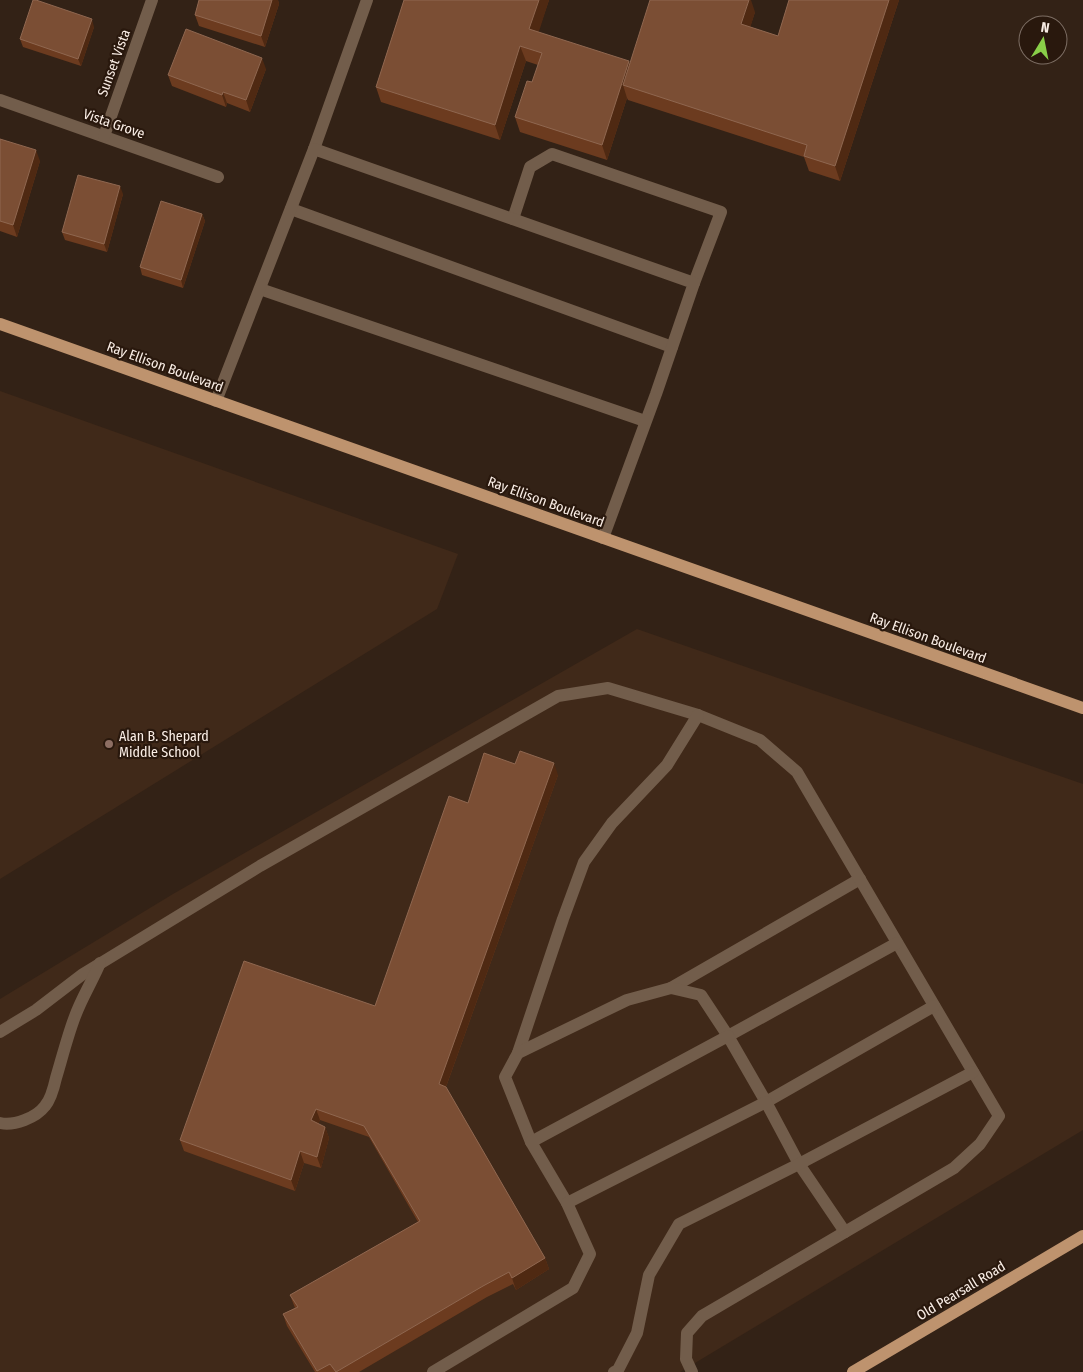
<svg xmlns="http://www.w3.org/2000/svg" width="1083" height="1372" viewBox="0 0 1083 1372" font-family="'Fira Sans Condensed',sans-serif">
<rect width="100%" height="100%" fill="#332216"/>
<!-- built -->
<g fill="#402919">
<polygon points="0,391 458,554 437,609 0,879"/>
<polygon points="637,629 1083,784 1083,1130 680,1372 0,1372 0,999 173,894"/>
</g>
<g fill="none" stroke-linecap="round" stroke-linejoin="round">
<!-- minor -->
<g stroke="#725d4b" stroke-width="12">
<polyline points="0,100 218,177"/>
<polyline points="104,136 152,0"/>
<polyline points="314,149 367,0"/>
<polyline points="291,209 672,347"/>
<polyline points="513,219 530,167 552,154 721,212 694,283"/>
<polyline points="260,289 645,421"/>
<polyline points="216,401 314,149 694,283 656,394 603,538"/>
<polyline points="671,988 860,879"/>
<polyline points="0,1032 36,1010 83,974 260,866 558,696 608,688 698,715 760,740 797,772 999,1116 980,1144 954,1168 702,1316 687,1333 686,1359 692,1372"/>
<polyline points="518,1053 563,919 584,862 612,823 667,765 698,715"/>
<path d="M0 1123C14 1126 36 1118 45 1106 51 1099 54 1087 56 1078 62 1058 67 1038 74 1019 81 999 92 982 100 963"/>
<polyline points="531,1142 505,1077 518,1053 627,1000 671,988 701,995 728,1036 897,943"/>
<polyline points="567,1203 531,1142 728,1036 766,1102 934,1006"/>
<polyline points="433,1372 573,1288 590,1254 567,1203 766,1102 799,1164 845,1232"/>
<polyline points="614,1372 618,1370 637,1333 649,1275 679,1224 799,1164 973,1072"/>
</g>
<!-- major -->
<g stroke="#be936e" stroke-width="12">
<polyline points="0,324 1083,708"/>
<polyline points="853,1372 1083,1236"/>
</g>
</g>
<!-- wall -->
<g fill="#6c3b1f">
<polygon points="199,0 278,0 279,4 265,47 199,26 195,15"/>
<polygon points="404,0 549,0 538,32 630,64 755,12 750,27 778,36 789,0 899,0 840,181 809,171 804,157 628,100 627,98 607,160 520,132 515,117 532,82 538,65 526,61 500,140 381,102 376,87"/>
<polygon points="94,27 81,66 23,47 20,39"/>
<polygon points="266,69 250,112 227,103 226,107 172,86 168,75"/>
<polygon points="0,139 40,161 17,237 0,231"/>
<polygon points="123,194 107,252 65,240 62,232"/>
<polygon points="202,214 205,221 183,288 142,275 140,267"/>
<polygon points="515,764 558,775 446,1087 545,1258 549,1269 516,1290 513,1284 487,1297 359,1372 315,1372 287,1326 283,1314 295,1308 290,1295 418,1222 369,1137 320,1120 318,1124 325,1127 329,1138 321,1168 304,1163 295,1191 184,1151 180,1140 375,1006 468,803"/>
</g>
<!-- shaded-wall -->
<g fill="#4f2912">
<polygon points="272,0 278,0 279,4 265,47 261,36"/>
<polygon points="539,0 549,0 535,44 529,29"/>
<polygon points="749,0 751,0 755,12 747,38 741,24"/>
<polygon points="889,0 899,0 840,181 835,166"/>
<polygon points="92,19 94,27 81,66 78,59"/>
<polygon points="520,46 526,61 500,140 495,125"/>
<polygon points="262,58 266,69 250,112 246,100"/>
<polygon points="629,61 634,76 623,85 627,98 607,160 602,145"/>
<polygon points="223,92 227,103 226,107 222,95"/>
<polygon points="36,150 40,161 17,237 13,225"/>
<polygon points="120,186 123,194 107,252 104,244"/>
<polygon points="202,214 205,221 183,288 181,280"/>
<polygon points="554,763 558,775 443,1095 439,1084"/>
<polygon points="316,1109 320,1120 315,1132 311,1120"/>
<polygon points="325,1127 329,1138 321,1168 317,1157"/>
<polygon points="300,1151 304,1163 295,1191 291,1180"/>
<polygon points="545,1258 549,1269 516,1290 512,1278"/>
</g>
<!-- building -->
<g fill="#7b4e34" stroke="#8f6750">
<polygon points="33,0 36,0 92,19 78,59 20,39"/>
<polygon points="199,0 272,0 261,36 195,15"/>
<polygon points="404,0 539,0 529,29 629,61 602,145 515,117 527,81 532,82 542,53 520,46 495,125 376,87"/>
<polygon points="650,0 749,0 741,24 778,36 789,0 889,0 835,166 804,156 807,145 623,85"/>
<polygon points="186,29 262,58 246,100 223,92 222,95 168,75"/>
<polygon points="0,139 36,150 13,225 0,221"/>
<polygon points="78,175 120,186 104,244 62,232"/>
<polygon points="161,201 202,214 181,280 140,267"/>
<polygon points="520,751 554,763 439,1084 446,1087 545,1258 512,1278 509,1272 483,1286 336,1372 330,1364 317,1371 283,1314 298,1307 290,1295 420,1221 364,1126 316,1109 311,1120 325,1127 317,1157 300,1151 291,1180 180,1140 244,961 375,1006 449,796 468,803 484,753 515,764"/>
</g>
<!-- markers -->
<circle fill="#8d6e63" stroke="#29180d" stroke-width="2" cx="109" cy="744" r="5"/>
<g text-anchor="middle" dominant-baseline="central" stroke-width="4.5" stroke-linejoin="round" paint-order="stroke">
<!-- street labels -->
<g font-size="14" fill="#faeee6" stroke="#29180d">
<text transform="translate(114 63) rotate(-70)">Sunset Vista</text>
<text transform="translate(114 124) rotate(19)">Vista Grove</text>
<text transform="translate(165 367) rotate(20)">Ray Ellison Boulevard</text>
<text transform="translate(546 502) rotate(20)">Ray Ellison Boulevard</text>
<text transform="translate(928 638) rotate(20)">Ray Ellison Boulevard</text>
<text transform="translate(961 1291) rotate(-31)">Old Pearsall Road</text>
</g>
<!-- poi labels -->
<g font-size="14" fill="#faeee6" stroke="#29180d" text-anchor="start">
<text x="119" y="736">Alan B. Shepard<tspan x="119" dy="16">Middle School</tspan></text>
</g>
</g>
<!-- north arrow -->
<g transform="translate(1043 40) rotate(10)"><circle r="24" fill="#29180d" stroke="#7d6e64"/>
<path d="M0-4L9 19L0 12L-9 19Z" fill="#89cf48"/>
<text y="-8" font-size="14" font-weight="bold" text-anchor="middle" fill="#faeee6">N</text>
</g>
</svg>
